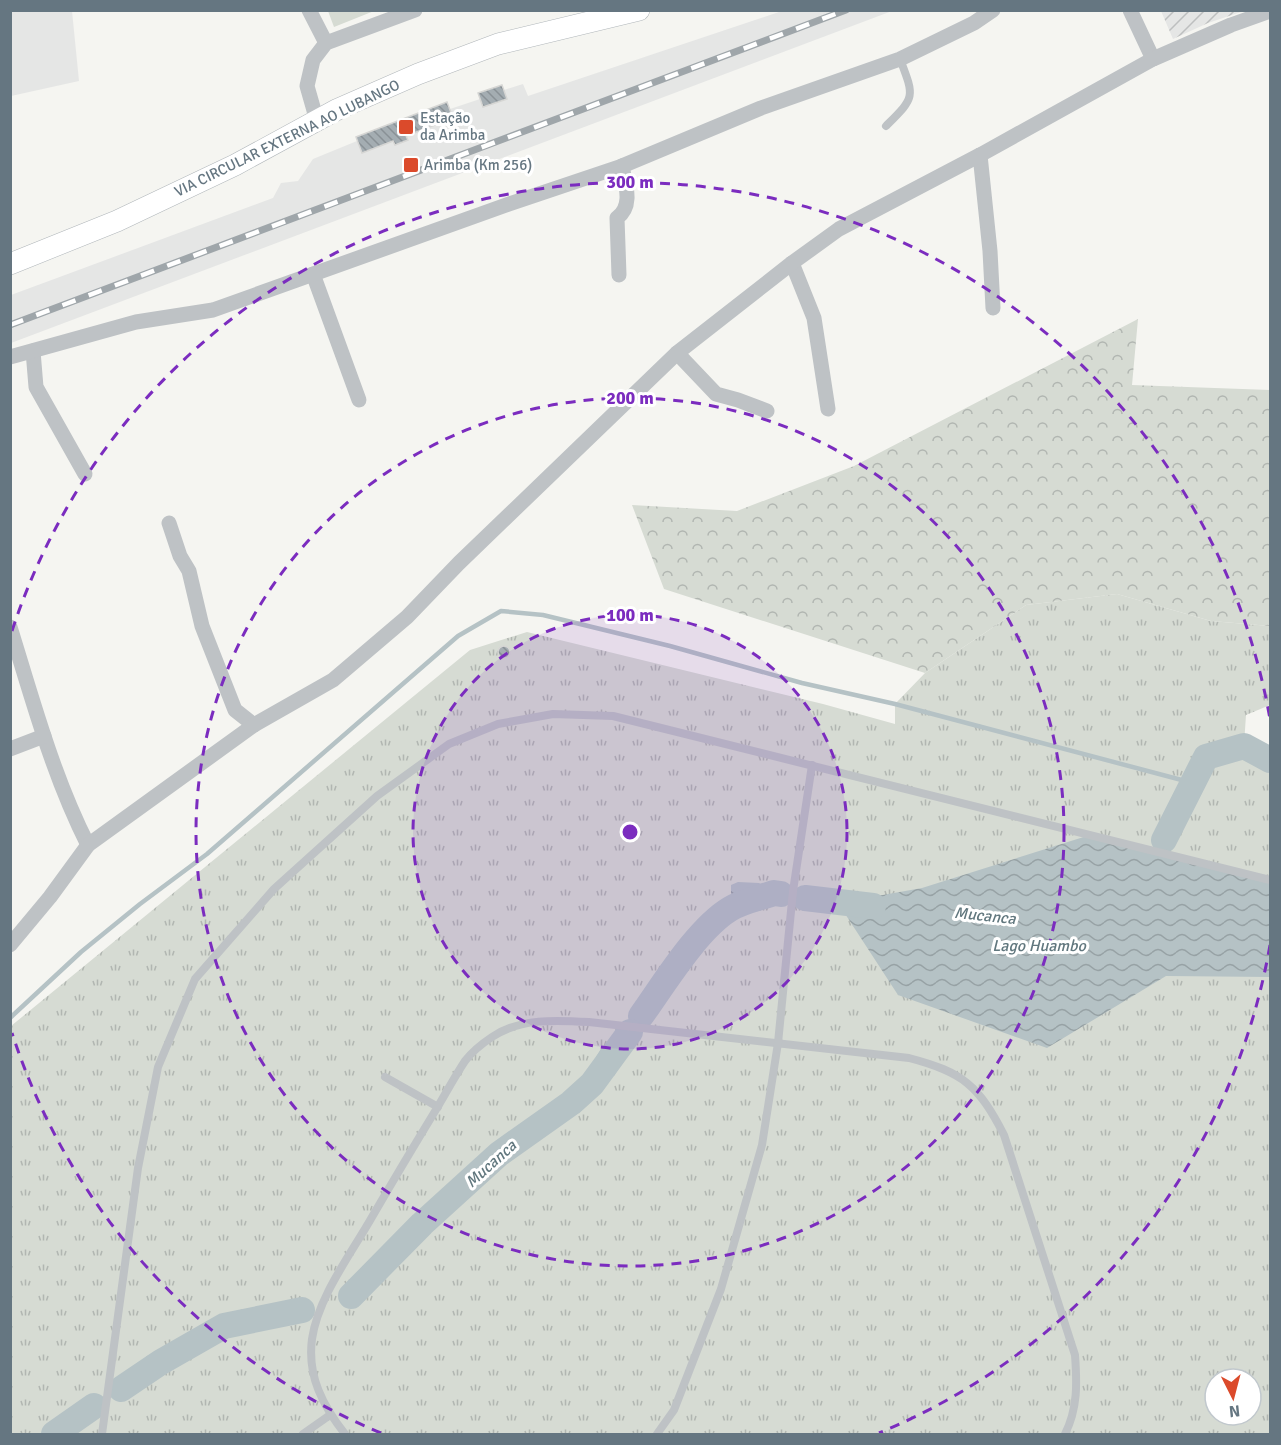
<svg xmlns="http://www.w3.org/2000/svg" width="1281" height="1445" viewBox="0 0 1281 1445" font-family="Signika,sans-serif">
<defs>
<pattern id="industrial-furrows" width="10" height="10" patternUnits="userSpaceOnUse" patternTransform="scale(1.5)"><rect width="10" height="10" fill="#e5e6e5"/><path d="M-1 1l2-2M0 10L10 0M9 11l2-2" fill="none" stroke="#bdbfbf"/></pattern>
<pattern id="grass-tufts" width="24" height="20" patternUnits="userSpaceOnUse" patternTransform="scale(1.5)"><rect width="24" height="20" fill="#d6dbd3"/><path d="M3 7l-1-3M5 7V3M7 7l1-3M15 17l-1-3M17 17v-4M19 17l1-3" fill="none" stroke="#b1b6b1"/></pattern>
<pattern id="forest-crowns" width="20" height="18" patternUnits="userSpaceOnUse" patternTransform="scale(1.5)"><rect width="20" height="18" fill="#d6dbd3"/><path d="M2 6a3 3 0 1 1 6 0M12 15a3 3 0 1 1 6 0" fill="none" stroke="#b1b6b1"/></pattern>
<pattern id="water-waves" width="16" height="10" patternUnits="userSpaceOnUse" patternTransform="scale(1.5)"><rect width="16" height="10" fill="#b5c2c5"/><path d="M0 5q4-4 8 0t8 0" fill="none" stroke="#97a2a5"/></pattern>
<pattern id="building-back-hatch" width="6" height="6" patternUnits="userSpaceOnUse" patternTransform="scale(1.5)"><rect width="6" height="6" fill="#a4adb2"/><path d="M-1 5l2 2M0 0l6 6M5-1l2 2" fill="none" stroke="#899196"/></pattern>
</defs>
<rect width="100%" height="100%" fill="#f5f5f1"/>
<!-- built -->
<g fill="#e5e6e5">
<polygon points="10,11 72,11 79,81 11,96"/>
<polygon points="782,11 892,11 11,343 11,295 273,198 281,183 298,181 313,159 357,141 356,137 447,102 450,109 480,99 483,107 506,99 504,90 523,84 528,96"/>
</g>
<!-- industrial -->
<polygon fill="url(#industrial-furrows)" points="1161,11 1244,11 1208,23 1173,39"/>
<!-- grass -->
<path fill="url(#grass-tufts)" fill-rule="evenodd" d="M1117 594 1211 621 1270 626V705L1246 715 1244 745 1270 766V1434H11V1026L470 650 527 632 823 704 895 724V704L925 673 1026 605ZM1215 1379H1251V1415H1215Z"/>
<!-- forest -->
<polygon fill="url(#forest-crowns)" points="1138,319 1132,385 1270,390 1270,626 1211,621 1117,594 1026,605 925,673 664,589 632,505 737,511 854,466"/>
<!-- park -->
<polygon fill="#d6dbd3" points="328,11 374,11 334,27"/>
<!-- water -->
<g fill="url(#water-waves)">
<polygon points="1090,835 1270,880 1270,977 1166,976 1047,1048 898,995 838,903 922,888"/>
<polygon points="738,882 759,883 774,893 773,901 755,909 731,908 731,885"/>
<path d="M622 1040C625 1052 621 1066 614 1076L605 1078 597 1086 592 1084 596 1070V1057L602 1047 613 1041Z"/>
</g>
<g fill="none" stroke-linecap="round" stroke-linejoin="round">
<!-- stream -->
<polyline stroke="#b5c2c5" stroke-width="4.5" points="10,1018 81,952 140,904 207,854 458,636 501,611 543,615 670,646 802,683 895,704 1193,783"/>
<!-- river -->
<g stroke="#b5c2c5" stroke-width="26">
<polyline points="1164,840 1206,757 1244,746 1270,760"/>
<polyline points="805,898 873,906"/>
<path d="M641 1016C664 984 697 929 730 909 743 901 760 898 774 893L781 894"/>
<polyline points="351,1296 422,1224 499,1154 571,1103 592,1084 630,1032"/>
<polyline points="121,1389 161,1362 224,1326 302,1310"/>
<polyline points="54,1434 94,1406"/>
</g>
</g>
<!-- building -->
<g fill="url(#building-back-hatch)" stroke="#d6d6d4" stroke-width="1.5">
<polygon points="502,85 507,99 483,107 478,93"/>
<polygon points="447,102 453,118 406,136 408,140 395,145 393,141 362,153 356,137"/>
<circle cx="504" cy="652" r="6"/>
</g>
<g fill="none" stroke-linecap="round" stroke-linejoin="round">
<defs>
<polyline id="secondary" points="10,264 117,221 235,165 338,109 418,74 498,44 639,10"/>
</defs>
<!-- secondary casing -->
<use href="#secondary" stroke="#b0b6ba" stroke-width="22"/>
<!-- service -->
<g stroke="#bec2c5" stroke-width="8">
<path d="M886 126C915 97 915 98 900 59"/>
<polyline points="385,1077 438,1107"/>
<polyline points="102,1434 138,1168 158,1067 195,979 274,889 377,796 449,744 498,724 553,714 613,716 1270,880"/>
<polyline points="303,1434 330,1415"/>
<path d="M345 1434C323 1406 307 1376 312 1339 318 1297 351 1254 372 1217 393 1181 415 1144 437 1108 446 1093 455 1076 465 1061 471 1053 483 1043 492 1037 520 1018 556 1020 589 1022L909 1058C963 1072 979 1086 1004 1135L1075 1355C1077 1383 1078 1408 1065 1434"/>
<polyline points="657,1434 674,1410 721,1289 762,1145 778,1043 793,891 812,765"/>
</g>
<!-- minor -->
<g stroke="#bec2c5" stroke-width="15">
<polyline points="309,10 326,43"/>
<polyline points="1130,10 1153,59"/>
<polyline points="317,121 307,86 313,60 326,43 415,10"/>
<polyline points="980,155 990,251 993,308"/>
<polyline points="792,263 814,318 828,409"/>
<polyline points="313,274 359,400"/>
<path d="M619 275 617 218C634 206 625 183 622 166"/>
<polyline points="33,351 36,387 85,474"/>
<polyline points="677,353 716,394 738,400 767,411"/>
<polyline points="10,357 136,322 213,310 509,204 622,166 761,108 900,59 974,23 993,10"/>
<polyline points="169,523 180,556 189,571 202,626 235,710 254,725"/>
<path d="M10 627C33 701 53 776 88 845"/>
<polyline points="10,749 44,736"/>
<polyline points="10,945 50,897 88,845 254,725 333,680 407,617 459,563 677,353 792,263 839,229 980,155 1153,59 1231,25 1270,11"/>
</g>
<!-- secondary -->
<use href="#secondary" stroke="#fff" stroke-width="21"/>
<defs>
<polyline id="rail" points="10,325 846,10"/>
</defs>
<!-- rail casing -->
<use href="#rail" stroke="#9fa6aa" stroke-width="7"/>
<!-- rail -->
<use href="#rail" stroke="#fff" stroke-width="4.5" stroke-dasharray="14" stroke-linecap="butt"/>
</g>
<!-- distance rings -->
<circle cx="630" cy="832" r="217" fill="#7b2cbf" fill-opacity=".12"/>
<g fill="none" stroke="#7b2cbf" stroke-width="3" stroke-dasharray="10 8">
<circle cx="630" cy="832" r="217"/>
<circle cx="630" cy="832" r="434"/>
<path d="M1270 945A650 650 0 0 1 879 1433M381 1433A650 650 0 0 1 12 1033M12 631A650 650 0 0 1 1270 719"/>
</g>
<!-- markers -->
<g fill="#db4a2b" stroke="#fff" stroke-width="2">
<rect x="398" y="119" width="16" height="16" rx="3"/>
<rect x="403" y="157" width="16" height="16" rx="3"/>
</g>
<g text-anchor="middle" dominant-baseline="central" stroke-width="6" stroke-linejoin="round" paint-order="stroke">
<!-- poi labels -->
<g font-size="15" fill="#657681" stroke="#fff" text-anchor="start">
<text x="420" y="118">Estação<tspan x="420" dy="17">da Arimba</tspan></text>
<text x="424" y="165">Arimba (Km 256)</text>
</g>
<!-- street labels -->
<g font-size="15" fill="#657681" stroke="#fff">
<text transform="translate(287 138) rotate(-26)">VIA CIRCULAR EXTERNA AO LUBANGO</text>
</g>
<!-- water labels -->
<g font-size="16" font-style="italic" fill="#61777e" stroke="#fff">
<text transform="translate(985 916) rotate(6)">Mucanca</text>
<text x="1039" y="946">Lago Huambo</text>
<text transform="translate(491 1164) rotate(-42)">Mucanca</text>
</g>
</g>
<circle cx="630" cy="832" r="9" fill="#7b2cbf" stroke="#fff" stroke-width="3"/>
<g font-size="18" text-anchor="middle" font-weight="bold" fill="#7b2cbf" stroke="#fff" stroke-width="6" stroke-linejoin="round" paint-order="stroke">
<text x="630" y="188">300 m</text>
<text x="630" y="404">200 m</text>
<text x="630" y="621">100 m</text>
</g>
<!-- border -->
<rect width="1281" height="1445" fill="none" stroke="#657681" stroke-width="24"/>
<!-- north arrow -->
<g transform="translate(1233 1397) rotate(174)"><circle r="28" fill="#ffffff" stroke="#c1c8cd" stroke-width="1.5"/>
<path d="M0-4.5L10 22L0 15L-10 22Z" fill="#db4a2b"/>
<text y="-9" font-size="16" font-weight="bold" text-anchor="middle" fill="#657681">N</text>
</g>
</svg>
